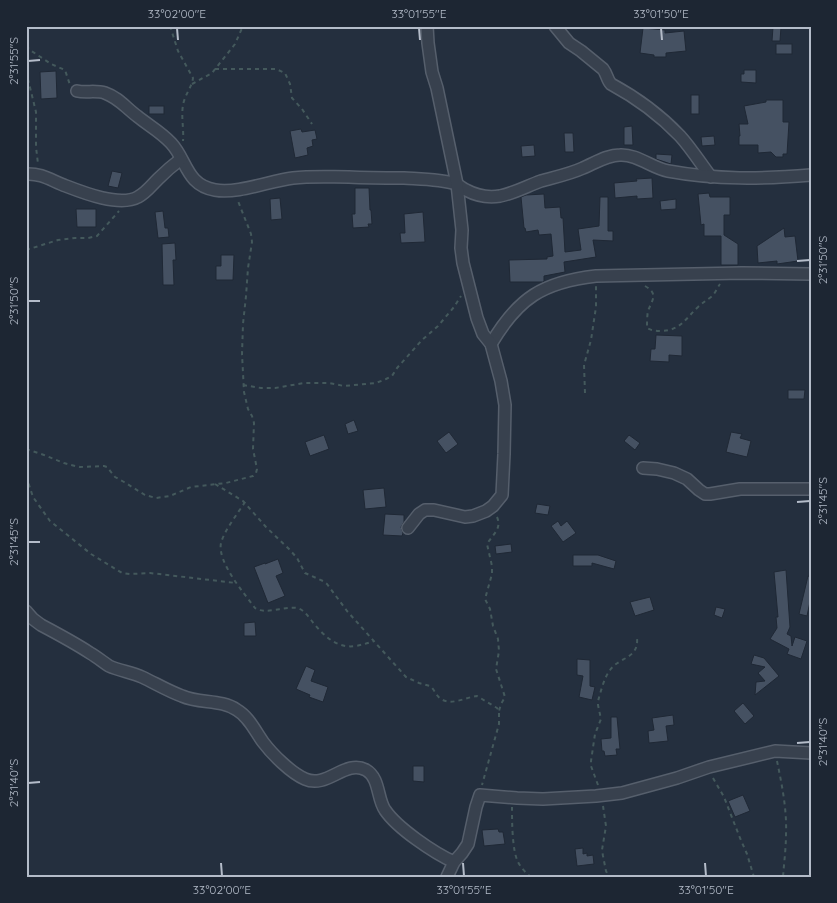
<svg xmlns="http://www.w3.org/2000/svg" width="837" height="903" viewBox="0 0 837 903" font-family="Quicksand,sans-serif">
<rect width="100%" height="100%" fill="#242f3e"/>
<!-- building -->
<g fill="#455162" stroke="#1f2835">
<polygon points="773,27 781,27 780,41 772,41"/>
<polygon points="643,28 665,30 665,33 684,31 686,51 666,53 666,57 654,57 654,55 640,53"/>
<rect x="776" y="44" width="16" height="10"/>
<polygon points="744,70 756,70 756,83 741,82 741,74 744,74"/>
<polygon points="56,71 57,98 41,99 40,72"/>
<rect x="691" y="95" width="8" height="19"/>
<polygon points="766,100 783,100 783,122 789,122 787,154 783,154 783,157 776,157 771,152 758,153 758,145 739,145 739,136 740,136 739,124 748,124 744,106 766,102"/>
<rect x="149" y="106" width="15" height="8"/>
<polygon points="632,126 633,145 624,145 624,127"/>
<polygon points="301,129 302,132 315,130 317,139 312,140 313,146 307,148 308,155 295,158 290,131"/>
<polygon points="564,133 573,133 574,152 565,152"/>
<polygon points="714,136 715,145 702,146 701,137"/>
<polygon points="534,145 535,156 522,157 521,146"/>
<polygon points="656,154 672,155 671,164 656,159"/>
<polygon points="112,171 122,173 118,188 108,186"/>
<polygon points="652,178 653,198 637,199 637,196 615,198 614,183 637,181 636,179"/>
<polygon points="355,188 369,188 370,210 371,210 372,224 368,224 369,227 353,228 352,214 355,214"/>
<polygon points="709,193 710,197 730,197 730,215 724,215 724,235 738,244 738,265 721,265 721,236 704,236 704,224 701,225 698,194"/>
<polygon points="544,194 545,208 560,207 561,218 563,218 565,252 581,250 578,229 599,226 600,197 608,197 608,231 613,231 613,241 593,240 596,257 564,262 565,272 544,276 544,281 543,282 510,282 509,260 547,259 547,257 553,256 551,234 539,235 538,230 526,232 525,228 524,228 521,197 526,195"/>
<polygon points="280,198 282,219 271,220 270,199"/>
<polygon points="676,199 676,209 661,210 660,201"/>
<polygon points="76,209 96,209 96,227 77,227"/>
<polygon points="163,211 165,228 168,228 169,237 158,238 155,212"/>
<polygon points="423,212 425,242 401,243 400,233 405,233 404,214"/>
<polygon points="784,228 785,237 795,236 798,261 777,264 777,261 758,263 757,246"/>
<polygon points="175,243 176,260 173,260 174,285 163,285 162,244"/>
<polygon points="221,255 234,255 233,280 216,280 216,266 221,266"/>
<polygon points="656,335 682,336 682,356 669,355 669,362 650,361 651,349 655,349"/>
<polygon points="788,390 805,390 804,399 788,399"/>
<polygon points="354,420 358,431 348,434 345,424"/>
<polygon points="449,432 458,444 446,453 437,441"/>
<polygon points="731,432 742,434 740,438 751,441 747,457 726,452"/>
<polygon points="324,435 329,449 310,456 305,442"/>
<polygon points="629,435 640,443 635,450 624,441"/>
<polygon points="384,488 386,507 365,509 363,490"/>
<polygon points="537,504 550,506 548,515 535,513"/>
<polygon points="385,514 404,515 404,522 401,527 403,533 402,536 383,535"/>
<polygon points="558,521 561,526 567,521 576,533 563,542 551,526"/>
<polygon points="511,544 512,552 496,554 495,546"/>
<polygon points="573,555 598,555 616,561 614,569 592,563 592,566 573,566"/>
<polygon points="278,559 283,573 276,576 285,596 268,603 254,567 265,563 265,564"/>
<polygon points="786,570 790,627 787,634 791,636 792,646 795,637 807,641 801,659 787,654 789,649 770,639 777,628 776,617 778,617 774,572"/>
<polygon points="808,576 811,577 811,597 807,616 799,614"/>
<polygon points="650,597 654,610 635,616 630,602"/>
<polygon points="716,607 725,609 722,618 714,615"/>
<polygon points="255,622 256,636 244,636 244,623"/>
<polygon points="754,655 764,658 779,676 755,695 756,682 765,681 758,673 765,667 751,664"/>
<polygon points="577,659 590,660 590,686 595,687 592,700 579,697 583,676 577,675"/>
<polygon points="306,666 315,670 311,681 328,687 323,702 309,697 310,695 296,689"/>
<polygon points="743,703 754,716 745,724 734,711"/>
<polygon points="673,715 674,725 666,726 668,741 649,743 648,731 654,730 652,718"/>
<polygon points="611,717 617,717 620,749 616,749 617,755 605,756 604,751 602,751 601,739 611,738"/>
<polygon points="413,766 424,766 424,782 413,781"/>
<polygon points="743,795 750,811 735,817 728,801"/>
<polygon points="498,829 499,832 503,832 505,844 484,846 482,830"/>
<polygon points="583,848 583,854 587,853 587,856 593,855 594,864 577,866 575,849"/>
</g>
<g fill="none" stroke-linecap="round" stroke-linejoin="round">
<defs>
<g id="minor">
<path d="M555 26 569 43 581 51 603 69C607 74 607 80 611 84 637 98 660 115 680 136 691 148 701 164 711 177"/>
<path d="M77 91C86 93 96 90 105 93 119 98 125 107 137 116 148 125 161 132 171 143 187 160 186 185 215 190 238 194 269 181 293 178 311 176 330 177 349 177 367 178 386 178 404 178 420 179 441 179 456 184 459 185 462 188 466 190 477 196 487 198 500 196 515 193 527 186 541 181 555 177 570 174 583 168 595 163 607 155 620 155 637 154 652 168 668 171 717 180 762 179 811 175"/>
<path d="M26 174C42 173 52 181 66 186 84 193 120 207 138 197 146 193 151 186 158 179 165 172 173 165 181 159"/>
<path d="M491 344C518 298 543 282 596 276L742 273 811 274"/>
<polyline points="643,468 657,469 674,473 687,479 699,490 705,494 710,494 740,489 811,489"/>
<polyline points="408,528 419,514 425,510 434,510 465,517 473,516 486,511 493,506 502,495 504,454 505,405 501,381 491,344 483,334 477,318 463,263 461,248 462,230 457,184 437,88 432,72 428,43 427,26"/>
<path d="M26 611 33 619 41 625C58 634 75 643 90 653 97 657 103 662 109 666 120 671 131 672 142 677 155 683 168 691 182 696 200 704 221 699 237 710 249 717 255 731 263 742 272 754 291 773 305 779 327 789 345 759 366 770 380 778 377 799 385 810 397 828 434 853 454 862"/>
<polyline points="447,877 454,862 462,853 468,844 476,807 480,795 517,798 543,799 596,796 622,793 677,778 709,767 775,751 811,753"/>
</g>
</defs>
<!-- minor casing -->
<use href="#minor" stroke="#565f6c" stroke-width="14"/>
<!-- path -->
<g stroke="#44595c" stroke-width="2" stroke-dasharray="4 4" stroke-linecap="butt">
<path d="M170 26 178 51 193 78C192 87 185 94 183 105 181 117 184 129 183 141"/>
<polyline points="26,46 30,50 51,64 65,70 70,85"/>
<polyline points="215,69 276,69 285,73 290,84 292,98 302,109 312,124"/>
<polyline points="26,71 36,112 36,147 38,164"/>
<polyline points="192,84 212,73 235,44 243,26"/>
<polyline points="26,250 58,240 75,238 88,238 97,236 119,211"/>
<path d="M645 286C659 294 652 300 648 311 647 316 647 323 647 328 652 331 657 331 662 331 681 330 686 318 698 307 702 303 706 301 711 297 715 294 717 288 720 284"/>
<polyline points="243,385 261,388 275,388 304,383 329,383 344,386 376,383 386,379 392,376 397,368 422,340 438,326 454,307 461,296"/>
<polyline points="585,393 584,365 591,340 596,307 596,286"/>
<polyline points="26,449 44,455 64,463 71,465 80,467 104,466 107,467 115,477 124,482 145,495 156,498 170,496 191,487 226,483 253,476 256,473 257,469 253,449 254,423 252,416 248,409 244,392 242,354 243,324 246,296 248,268 252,242 251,234 238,201"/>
<polyline points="26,476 33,497 50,521 91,554 122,573 130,574 150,573 236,583"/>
<path d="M215 484 243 501 266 527 289 549 297 558 305 573 323 581 327 584 347 611 406 677 419 683 430 686C435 690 436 696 441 699 452 706 466 697 477 696L497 708 499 711V724L482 785"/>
<path d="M245 502C238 513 224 531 221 543 217 562 244 593 255 608 265 615 284 606 297 608 304 610 307 615 311 620 322 634 336 649 355 646 362 645 368 643 374 641"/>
<path d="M497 517C502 529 493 534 487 544L492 566V574L485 599 490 609 493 626 498 639 499 651 496 669 505 697 501 704 499 711"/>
<path d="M777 761C782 785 787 810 786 834 786 848 784 863 783 877"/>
<polyline points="713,778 724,797 740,838 747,854 754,877"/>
<path d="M598 785 591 766V761L595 734 601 719 598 705V701C601 691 604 678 610 670 619 657 639 659 637 638"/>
<polyline points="603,806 606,826 602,850 603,856 606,871 609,877"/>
<path d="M512 807C512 821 512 850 518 862 521 868 526 873 531 877"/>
</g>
<!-- minor -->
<use href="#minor" stroke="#38414e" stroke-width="11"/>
</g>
<!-- ticks -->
<path fill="none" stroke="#b4bcc9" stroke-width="2" d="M177 28 178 40M419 28 420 40M661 28 662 40M28 61 40 60M797 261 810 260M28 301H40M797 502 810 501M28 542H40M797 743 810 742M28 783 40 782M221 863 222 876M463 863 464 876M705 863 706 876"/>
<!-- border -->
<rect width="837" height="903" fill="none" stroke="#1d2633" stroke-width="55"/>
<rect x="28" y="28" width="782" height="848" fill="none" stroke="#b4bcc9" stroke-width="2"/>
<g font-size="12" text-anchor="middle" fill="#b4bcc9">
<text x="177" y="18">33°02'00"E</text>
<text x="419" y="18">33°01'55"E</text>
<text x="661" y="18">33°01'50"E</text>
<text transform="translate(14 61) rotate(-90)" y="4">2°31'55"S</text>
<text transform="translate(823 260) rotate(-90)" y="4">2°31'50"S</text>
<text transform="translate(14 301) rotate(-90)" y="4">2°31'50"S</text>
<text transform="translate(823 501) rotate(-90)" y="4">2°31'45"S</text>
<text transform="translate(14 542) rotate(-90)" y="4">2°31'45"S</text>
<text transform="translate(823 742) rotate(-90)" y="4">2°31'40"S</text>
<text transform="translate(14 783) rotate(-90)" y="4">2°31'40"S</text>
<text x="222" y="894">33°02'00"E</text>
<text x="464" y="894">33°01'55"E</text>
<text x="706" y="894">33°01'50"E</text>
</g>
</svg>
